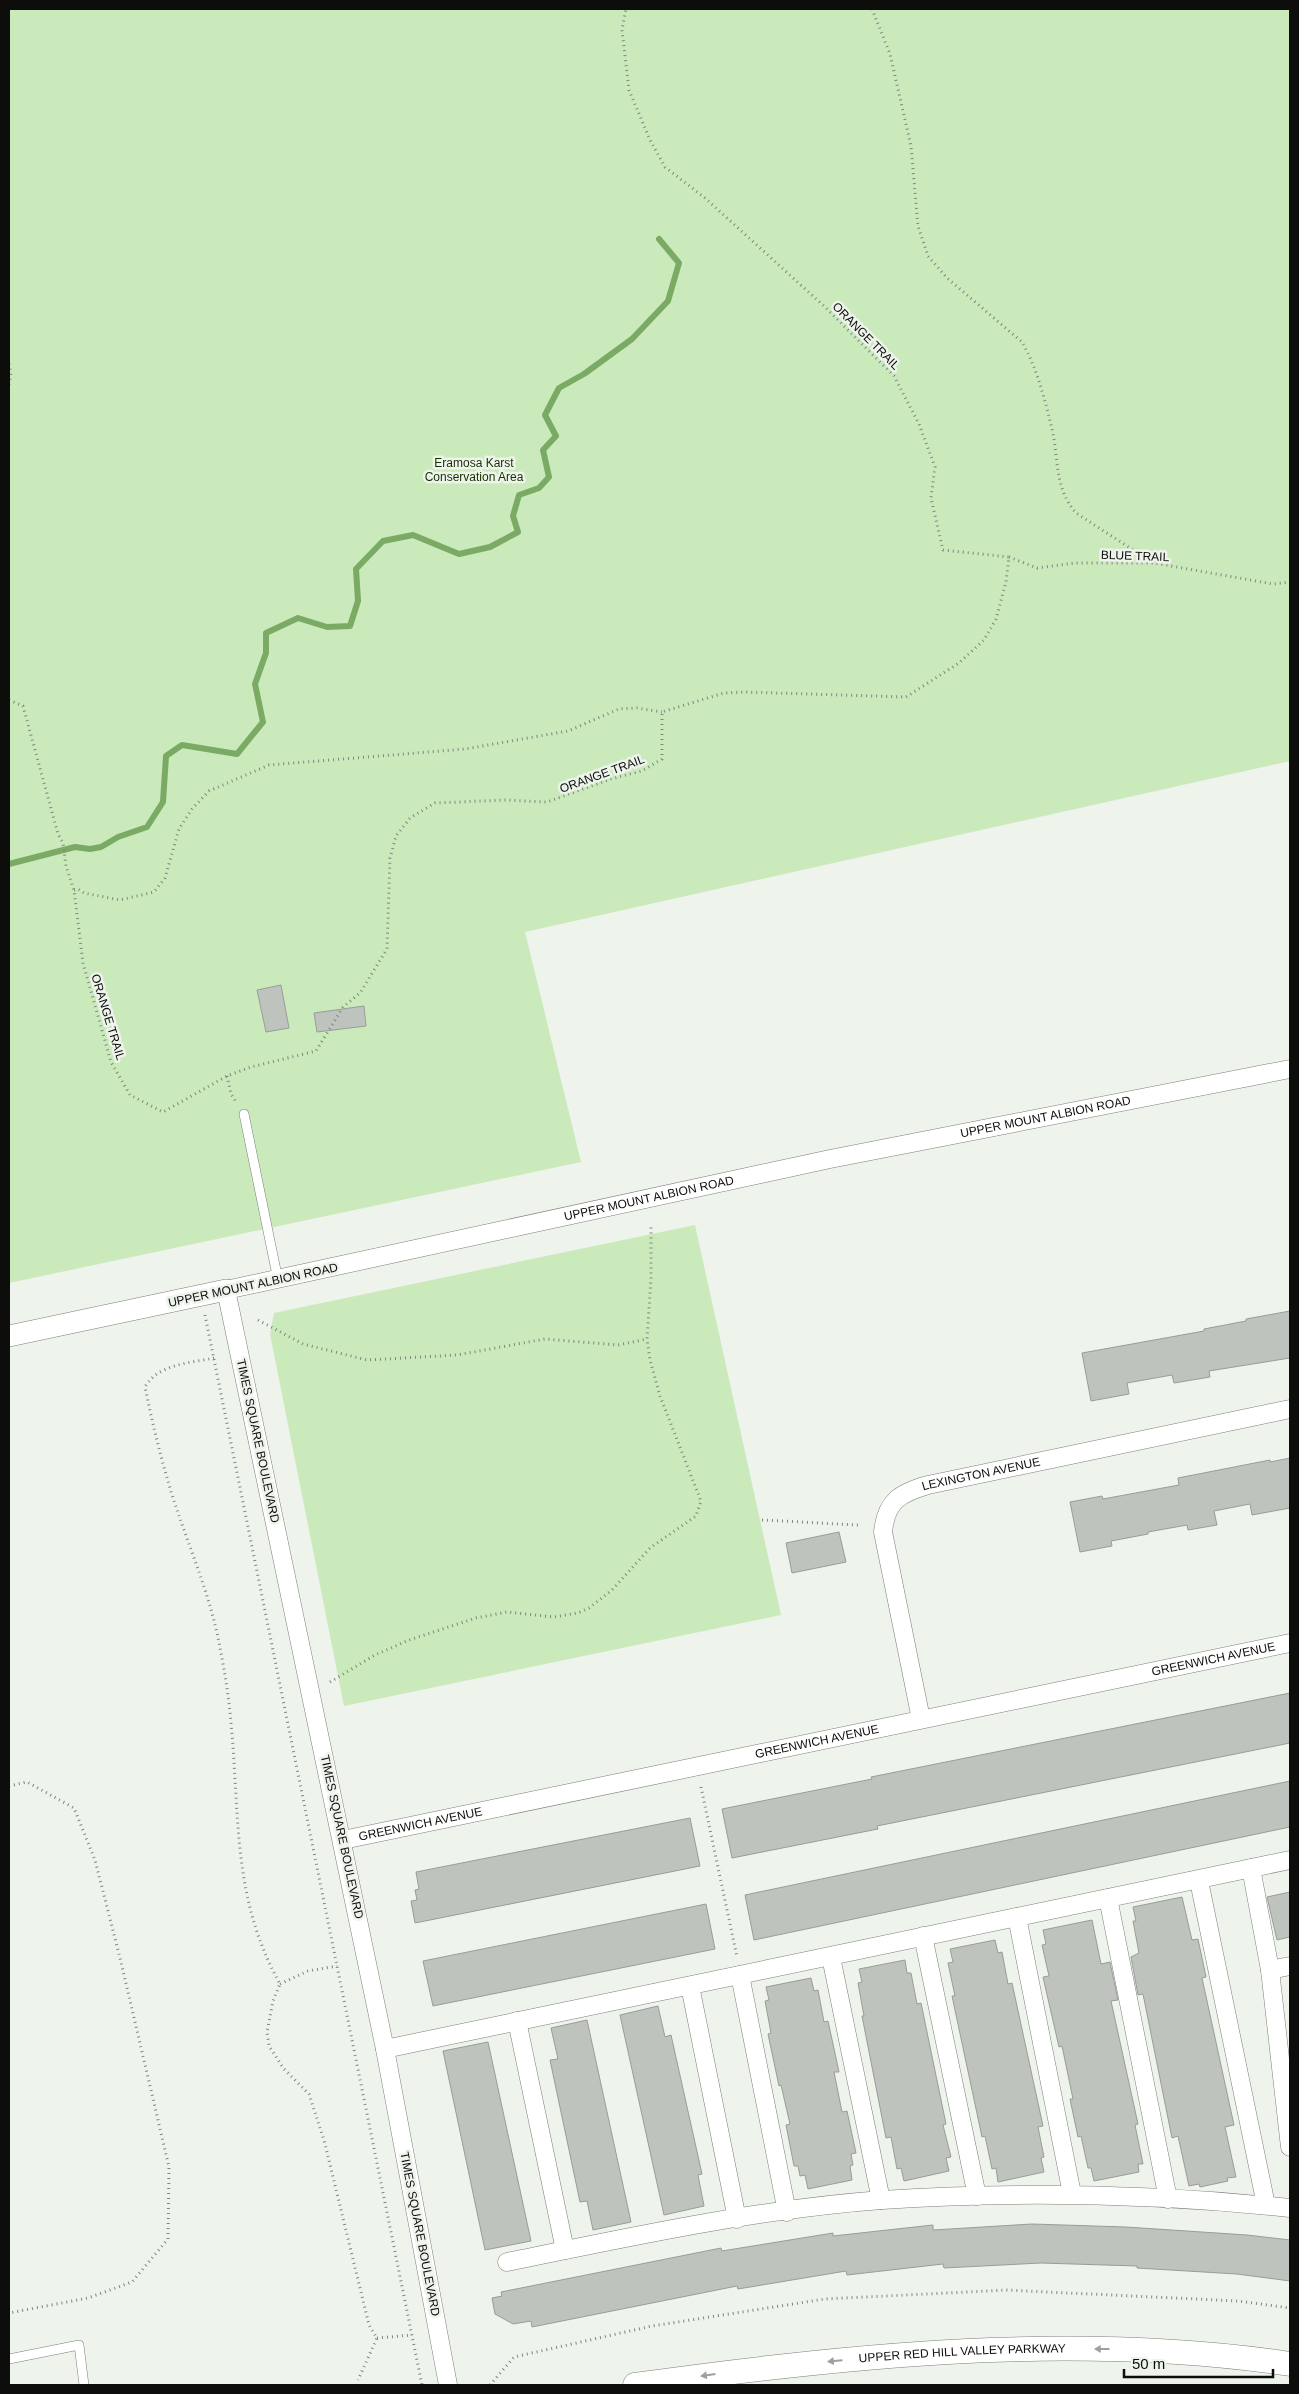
<svg xmlns="http://www.w3.org/2000/svg" width="1299" height="2394" viewBox="0 0 1299 2394" font-family="Helvetica,sans-serif">
<rect width="100%" height="100%" fill="#eef3ec"/>
<!-- green -->
<g fill="#caeabc">
<polygon points="9,9 1290,9 1290,761 525,932 581,1162 9,1283"/>
<polygon points="695,1225 781,1615 344,1706 270,1334 274,1313"/>
</g>
<g fill="none" stroke-linecap="round" stroke-linejoin="round">
<!-- stream -->
<polyline stroke="#7baa65" stroke-width="6" points="9,864 75,847 90,849 101,847 118,837 147,827 163,802 166,756 182,745 237,754 263,722 255,684 266,653 266,633 298,618 327,627 350,626 358,601 356,569 383,541 413,535 459,554 490,547 518,532 513,516 519,495 539,488 549,477 543,450 556,436 545,415 559,388 584,374 632,339 668,301 679,263 659,239"/>
</g>
<!-- building -->
<g fill="#bfc3bd" stroke="#999d97">
<polygon points="281,985 289,1028 266,1032 257,990"/>
<polygon points="364,1006 366,1026 317,1032 314,1013"/>
<polygon points="1290,1311 1290,1358 1209,1371 1210,1377 1174,1383 1172,1375 1127,1383 1129,1394 1091,1401 1082,1353 1204,1331 1204,1329 1246,1321 1246,1319"/>
<polygon points="1290,1458 1290,1508 1252,1515 1250,1504 1214,1511 1217,1525 1188,1530 1187,1525 1148,1532 1148,1534 1111,1541 1112,1546 1080,1552 1070,1502 1102,1496 1103,1499 1179,1485 1178,1478 1270,1460 1270,1462"/>
<polygon points="839,1532 846,1562 792,1573 786,1543"/>
<polygon points="1290,1693 1290,1743 877,1826 878,1829 732,1858 722,1809 872,1779 871,1777"/>
<polygon points="1290,1781 1290,1827 754,1940 745,1895"/>
<polygon points="690,1818 700,1866 415,1923 411,1901 417,1900 415,1890 419,1889 416,1872"/>
<polygon points="1290,1892 1290,1937 1277,1940 1267,1897"/>
<polygon points="1182,1897 1192,1940 1198,1939 1206,1977 1202,1978 1234,2125 1225,2127 1236,2177 1227,2178 1228,2181 1200,2187 1199,2184 1189,2186 1178,2136 1172,2138 1143,1994 1138,1995 1131,1957 1139,1953 1133,1921 1136,1921 1133,1907"/>
<polygon points="706,1904 715,1949 433,2006 423,1961"/>
<polygon points="1092,1920 1101,1964 1110,1962 1118,2000 1111,2001 1138,2124 1135,2125 1143,2164 1138,2164 1139,2172 1094,2181 1091,2168 1088,2168 1081,2136 1078,2137 1070,2099 1073,2099 1062,2046 1059,2047 1043,1977 1049,1976 1042,1945 1046,1944 1043,1930"/>
<polygon points="995,1940 998,1953 1002,1952 1008,1984 1012,1983 1043,2126 1038,2127 1044,2157 1041,2158 1044,2172 998,2182 996,2168 992,2169 985,2136 982,2137 952,1996 955,1996 948,1963 953,1962 950,1949"/>
<polygon points="905,1960 907,1973 911,1973 917,2004 921,2003 946,2124 943,2125 951,2157 946,2158 949,2171 904,2181 901,2168 897,2169 891,2137 886,2138 862,2016 864,2016 858,1983 862,1982 859,1969"/>
<polygon points="811,1978 814,1991 818,1990 824,2022 828,2021 839,2072 834,2072 842,2112 847,2111 856,2153 851,2154 853,2165 850,2166 852,2180 808,2189 805,2175 800,2176 798,2166 794,2166 786,2125 790,2124 781,2085 779,2086 768,2034 771,2033 765,2001 769,2000 766,1987"/>
<polygon points="658,2006 665,2037 671,2035 702,2174 698,2175 704,2206 664,2215 620,2015"/>
<polygon points="587,2020 631,2222 593,2230 587,2201 580,2202 550,2060 558,2059 551,2028"/>
<polygon points="488,2042 531,2241 485,2250 443,2051"/>
<polygon points="1032,2224 1126,2227 1247,2235 1290,2240 1290,2281 1237,2274 1137,2268 1137,2266 1041,2263 944,2268 943,2264 847,2275 846,2271 738,2289 737,2286 532,2327 531,2321 513,2324 495,2314 492,2298 502,2296 501,2292 721,2248 722,2251 833,2233 833,2236 933,2225 933,2230"/>
</g>
<g fill="none" stroke-linecap="round" stroke-linejoin="round">
<defs>
<g id="service">
<polyline points="244,1114 278,1280"/>
<polyline points="9,2359 79,2345 84,2385"/>
</g>
<g id="minor">
<path id="s1" d="M921 1719 883 1532C886 1501 900 1493 928 1485L1290 1409"/>
<path id="s2" d="M343 1840 1290 1643"/>
<polyline points="1251,1868 1270,1970"/>
<polyline points="1199,1881 1266,2205"/>
<polyline points="1108,1898 1168,2199"/>
<polyline points="1017,1917 1072,2194"/>
<polyline points="923,1936 977,2196"/>
<polyline points="831,1957 881,2200"/>
<polyline points="1290,1966 1270,1970 1290,2147"/>
<polyline points="740,1975 787,2212"/>
<polyline points="690,1986 737,2219"/>
<polyline points="517,2021 565,2250"/>
<polyline points="385,2049 1290,1860"/>
<path d="M507 2262C629 2237 758 2209 882 2200 1018 2191 1155 2194 1290 2208"/>
<path id="s3" d="M448 2385 385 2049 226 1290 830 1159 1290 1069"/>
</g>
<polyline id="tertiary" points="9,1336 226,1290"/>
<g id="secondary">
<path id="s4" d="M635 2385C850 2355 1074 2332 1290 2364"/>
</g>
</defs>
<!-- service casing -->
<use href="#service" stroke="#7b7f79" stroke-width="10"/>
<!-- minor casing -->
<use href="#minor" stroke="#7b7f79" stroke-width="19"/>
<!-- tertiary casing -->
<use href="#tertiary" stroke="#7b7f79" stroke-width="22"/>
<!-- secondary casing -->
<use href="#secondary" stroke="#7b7f79" stroke-width="25"/>
<!-- path -->
<g stroke="#828580" stroke-width="3" stroke-dasharray="1 4" stroke-linecap="butt">
<path d="M872 9 890 54 911 146 918 226 928 256 947 278 1022 342C1037 368 1045 400 1052 429 1059 459 1054 488 1076 513L1153 563"/>
<polyline points="9,364 11,373 9,385"/>
<polyline points="1009,557 1037,568 1075,563 1154,563 1273,584 1290,582"/>
<polyline points="9,700 23,706 58,834 63,843 66,866 74,890 83,963 111,1062 130,1095 163,1112 227,1076 251,1067 316,1051 343,1007 360,993 387,949 390,858 396,836 410,818 435,803 506,800 547,802 611,779 642,771 662,759 662,712 724,693 744,692 906,697 959,663 984,640 996,619 1006,582 1009,557 943,550 931,498 935,467 919,424 894,376 825,307 705,198 665,167 650,140 629,90 622,30 626,9"/>
<polyline points="74,890 78,889 84,893 120,900 154,892 165,878 179,829 192,809 209,791 269,765 465,749 568,731 619,709 637,708 662,712"/>
<polyline points="227,1076 231,1094 237,1103"/>
<polyline points="205,1315 422,2385"/>
<polyline points="258,1320 303,1344 367,1360 457,1355 545,1339 618,1345 647,1339"/>
<path d="M214 1358C190 1363 158 1364 145 1387 153 1426 162 1463 174 1501 190 1550 211 1597 220 1648 225 1673 229 1698 231 1723 240 1817 232 1898 280 1984L273 2001 267 2032 269 2046 284 2069 309 2094 324 2140 369 2325 377 2338 358 2380"/>
<polyline points="762,1520 858,1525"/>
<polyline points="330,1682 375,1655 409,1640 476,1618 507,1612 554,1617 578,1613 589,1608 612,1590 650,1548 696,1516 701,1501 660,1396 650,1360 647,1339 651,1279 651,1226"/>
<polyline points="9,1786 27,1782 74,1808 95,1860 120,1958 169,2167 168,2239 132,2282 88,2298 9,2313"/>
<polyline points="701,1787 737,1957"/>
<polyline points="280,1984 308,1971 337,1966"/>
<polyline points="377,2338 412,2335"/>
<polyline points="490,2385 514,2357 652,2326 825,2299 1005,2290 1238,2301 1290,2308"/>
</g>
<!-- service -->
<use href="#service" stroke="#fff" stroke-width="9"/>
<!-- minor -->
<use href="#minor" stroke="#fff" stroke-width="18"/>
<!-- tertiary -->
<use href="#tertiary" stroke="#fff" stroke-width="21"/>
<!-- secondary -->
<use href="#secondary" stroke="#fff" stroke-width="24"/>
</g>
<!-- one-way arrows -->
<defs><path id="oneway-solid" d="M-6-.8H1V-3.2L6.5 0L1 3.2V.8H-6Z" transform="scale(1.25)"/></defs>
<g fill="#9e9f9e">
<use href="#oneway-solid" transform="translate(1102 2349) rotate(180)"/>
<use href="#oneway-solid" transform="translate(835 2361) rotate(175)"/>
<use href="#oneway-solid" transform="translate(708 2375) rotate(172)"/>
</g>
<g text-anchor="middle" dominant-baseline="central" stroke-width="5" stroke-linejoin="round" paint-order="stroke">
<!-- street labels -->
<g font-size="12" fill="#0d0e0c" stroke="#eef3ec">
<text transform="translate(866 336) rotate(45)">ORANGE TRAIL</text>
<text transform="translate(1135 556) rotate(2)">BLUE TRAIL</text>
<text transform="translate(602 774) rotate(-20)">ORANGE TRAIL</text>
<text transform="translate(108 1017) rotate(73)">ORANGE TRAIL</text>
<text stroke="none"><textPath href="#s3" startOffset="1955">UPPER MOUNT ALBION ROAD</textPath></text>
<text stroke="none"><textPath href="#s3" startOffset="1550">UPPER MOUNT ALBION ROAD</textPath></text>
<text transform="translate(253 1285) rotate(-12)">UPPER MOUNT ALBION ROAD</text>
<text transform="translate(258 1441) rotate(78)">TIMES SQUARE BOULEVARD</text>
<text stroke="none"><textPath href="#s1" startOffset="316">LEXINGTON AVENUE</textPath></text>
<text stroke="none"><textPath href="#s2" startOffset="889">GREENWICH AVENUE</textPath></text>
<text stroke="none"><textPath href="#s2" startOffset="484">GREENWICH AVENUE</textPath></text>
<text stroke="none"><textPath href="#s2" startOffset="79">GREENWICH AVENUE</textPath></text>
<text transform="translate(342 1837) rotate(78)">TIMES SQUARE BOULEVARD</text>
<text transform="translate(420 2234) rotate(79)">TIMES SQUARE BOULEVARD</text>
<text stroke="none"><textPath href="#s4" startOffset="329">UPPER RED HILL VALLEY PARKWAY</textPath></text>
</g>
<!-- park labels -->
<g font-size="12" fill="#143201" stroke="#eef3ec">
<text x="474" y="463">Eramosa Karst<tspan x="474" dy="14">Conservation Area</tspan></text>
</g>
</g>
<!-- border -->
<rect width="1299" height="2394" fill="none" stroke="#0d0e0c" stroke-width="20"/>
<!-- scale -->
<path d="M1124 2369v8h149v-8" fill="none" stroke="#0d0e0c" stroke-width="2.5"/>
<text x="1132" y="2369" font-size="15" fill="#0d0e0c" stroke="#eef3ec" stroke-width="4" paint-order="stroke">50 m</text>
</svg>
